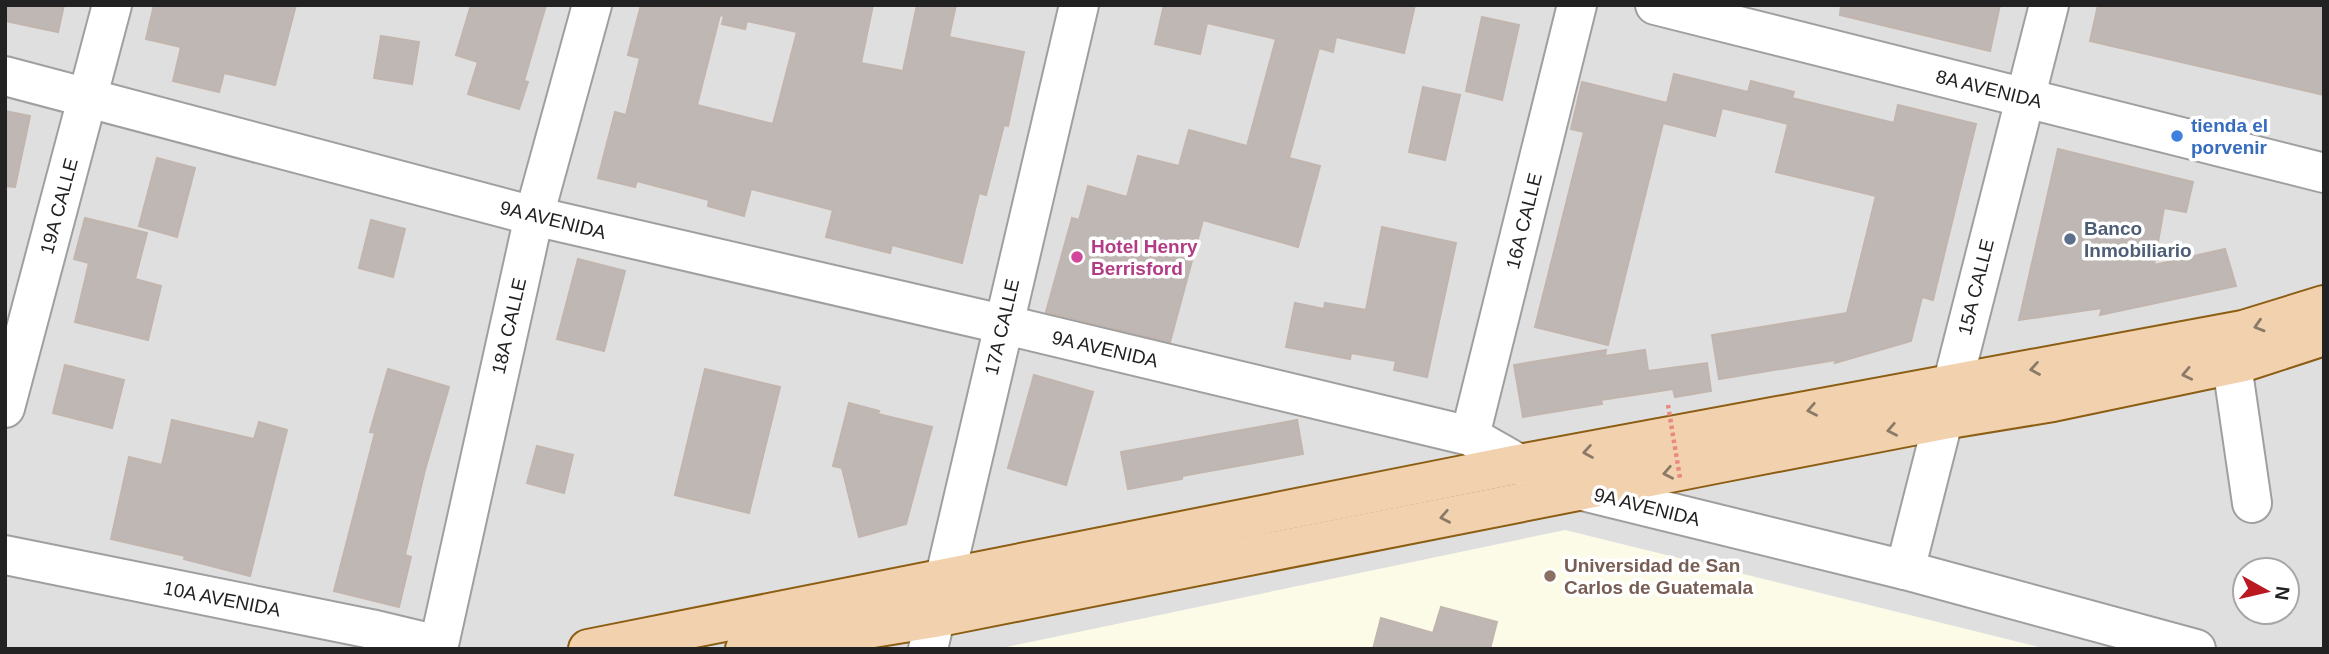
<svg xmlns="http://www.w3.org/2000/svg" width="2329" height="654" viewBox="0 0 2329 654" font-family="Arial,sans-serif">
<rect width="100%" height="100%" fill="#f1eeea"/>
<!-- residential -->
<path fill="#e0dfdf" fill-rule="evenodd" d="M5 5H2324V649H5ZM2245 570H2287V612H2245Z"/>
<!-- education -->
<polygon fill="#fcfbe8" points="1565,530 2047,649 997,649"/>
<!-- building -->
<g fill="#beb7b3" stroke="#c1b5ae" stroke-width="2" fill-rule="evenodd">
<polygon points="5,5 64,5 58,32 5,21"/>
<polygon points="154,5 296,5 275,85 224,73 219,92 173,81 181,47 146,39"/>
<polygon points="471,5 546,5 524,81 528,82 519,109 468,94 478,62 456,55"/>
<path d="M641 5H705L717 8 718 5H873L861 63 903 71 917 5H956L949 37 1024 52 1008 126 1004 125 986 195 979 193 962 263 892 245 890 253 826 237 833 210 751 189 744 216 708 206 709 200 637 181 635 187 598 178 615 112 626 115 640 58 628 55ZM720 15 724 16 722 24 745 29 747 21 797 32 773 124 697 105Z"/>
<polygon points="1164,5 1415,5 1404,53 1336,37 1333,52 1319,48 1289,158 1320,166 1298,247 1203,220 1170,342 1046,312 1072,218 1079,220 1088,186 1127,197 1138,156 1179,166 1189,130 1247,146 1276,39 1207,23 1200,54 1155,44"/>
<polygon points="1841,5 2000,5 1990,51 1840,15"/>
<polygon points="2098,5 2324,5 2324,95 2090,41"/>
<polygon points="1482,17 1519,25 1502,100 1466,91"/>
<polygon points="381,36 419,42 412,84 374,78"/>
<polygon points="1674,74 1748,92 1751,81 1794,92 1792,98 1894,123 1898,105 1976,124 1933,300 1922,297 1911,341 1835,363 1836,360 1719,379 1712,335 1847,313 1876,196 1776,172 1788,124 1722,108 1715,136 1663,123 1608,345 1535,327 1584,132 1571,129 1582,82 1667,103"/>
<polygon points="1423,87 1460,95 1445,160 1409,152"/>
<polygon points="5,111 30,116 15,187 5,186"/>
<polygon points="2058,149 2193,182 2186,212 2164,208 2154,265 2225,249 2236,286 2100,315 2102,308 2019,320"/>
<polygon points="157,158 195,168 177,237 139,226"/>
<polygon points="85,218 147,233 135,279 161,286 148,340 75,322 89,263 74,259"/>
<polygon points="371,220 405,229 393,277 359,268"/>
<polygon points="1382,227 1456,243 1427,377 1394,370 1396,361 1351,353 1350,359 1286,347 1295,303 1324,309 1325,303 1366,310"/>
<polygon points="578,259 625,271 604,351 557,339"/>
<polygon points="1606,350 1605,356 1645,350 1648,371 1707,363 1711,391 1675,397 1673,389 1601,400 1602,404 1523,417 1514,365"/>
<polygon points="65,365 124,380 112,428 53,413"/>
<polygon points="388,369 449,387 425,470 405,555 411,557 399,607 334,591 375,433 370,432"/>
<polygon points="705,369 780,387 749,513 675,495"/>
<polygon points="1034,375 1093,392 1066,485 1008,468"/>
<polygon points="849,403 879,411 878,414 932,427 906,524 859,537 842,468 833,466"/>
<polygon points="172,420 254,439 259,422 287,430 250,576 184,559 185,556 111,539 129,457 162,465"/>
<polygon points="1297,420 1303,454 1182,476 1182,479 1128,489 1121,452"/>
<polygon points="537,446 573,455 564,493 527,483"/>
<polygon points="1441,607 1497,622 1490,649 1373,649 1381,618 1433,633"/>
</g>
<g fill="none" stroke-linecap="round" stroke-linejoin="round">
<defs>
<g id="minor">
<polyline points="1655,5 2324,173"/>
<polyline points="5,76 534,216 1002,324 1470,436 1519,464 1579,490 1905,570 2196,649"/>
<polyline points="2232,365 2252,503"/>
<polyline points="5,408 112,5"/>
<polyline points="1470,436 1577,5"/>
<polyline points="5,555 371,629 438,645"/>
<polyline points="1905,570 2049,5"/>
<polyline points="438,649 534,216 592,5"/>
<polyline points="928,649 1079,5"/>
</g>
<g id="major">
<polyline points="588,649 1519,464 2243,330 2324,305"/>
<polyline points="745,649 934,618 1715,464 1943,420 2053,402 2244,362 2324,336"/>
</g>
</defs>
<!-- minor casing -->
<use href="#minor" stroke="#9f9f9f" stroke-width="42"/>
<!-- major casing -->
<use href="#major" stroke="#8c5e13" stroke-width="42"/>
<!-- minor -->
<use href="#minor" stroke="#fff" stroke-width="38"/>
<!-- major -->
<use href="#major" stroke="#f1d1ae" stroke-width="38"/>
<!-- path-bridge -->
<polyline stroke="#ea8882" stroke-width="4.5" stroke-dasharray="3.5 3.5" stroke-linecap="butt" points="1668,405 1680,478"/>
</g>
<!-- one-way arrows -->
<defs><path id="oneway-chevron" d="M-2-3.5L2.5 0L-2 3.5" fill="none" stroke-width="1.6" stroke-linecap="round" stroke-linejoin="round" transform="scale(1.75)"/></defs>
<g stroke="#8a7a68">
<use href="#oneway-chevron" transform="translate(2259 326) rotate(163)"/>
<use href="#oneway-chevron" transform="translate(2035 369) rotate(170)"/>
<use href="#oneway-chevron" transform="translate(2187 374) rotate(168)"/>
<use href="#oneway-chevron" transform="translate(1812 410) rotate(169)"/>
<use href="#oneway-chevron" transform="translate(1892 430) rotate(169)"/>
<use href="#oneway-chevron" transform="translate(1588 452) rotate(170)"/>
<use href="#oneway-chevron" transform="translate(1668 473) rotate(169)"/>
<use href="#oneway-chevron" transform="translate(1445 517) rotate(169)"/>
</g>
<!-- markers -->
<circle fill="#3f7fe0" stroke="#fff" stroke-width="2.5" cx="2177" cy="136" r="7"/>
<circle fill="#5c6f8a" stroke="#fff" stroke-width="2.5" cx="2070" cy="239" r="7"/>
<circle fill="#d1479c" stroke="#fff" stroke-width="2.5" cx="1077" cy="257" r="7"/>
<circle fill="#8d6e63" stroke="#fff" stroke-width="2.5" cx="1550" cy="576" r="7"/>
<g text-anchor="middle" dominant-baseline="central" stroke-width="7" stroke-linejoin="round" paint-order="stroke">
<!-- street labels -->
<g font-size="19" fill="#222" stroke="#fff">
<text transform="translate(1989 89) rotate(14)">8A AVENIDA</text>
<text transform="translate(59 206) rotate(-75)">19A CALLE</text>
<text transform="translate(553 220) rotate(14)">9A AVENIDA</text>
<text transform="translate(1524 221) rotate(-76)">16A CALLE</text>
<text transform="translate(1976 287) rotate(-76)">15A CALLE</text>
<text transform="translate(509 326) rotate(-77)">18A CALLE</text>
<text transform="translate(1002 327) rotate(-77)">17A CALLE</text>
<text transform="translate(1105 349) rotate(13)">9A AVENIDA</text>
<text transform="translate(1647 507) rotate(14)">9A AVENIDA</text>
<text transform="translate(222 599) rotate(11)">10A AVENIDA</text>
</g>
<!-- shop labels -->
<g font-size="19" font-weight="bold" fill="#366cbe" stroke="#fff" text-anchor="start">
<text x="2191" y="125">tienda el<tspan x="2191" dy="22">porvenir</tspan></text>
</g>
<!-- service labels -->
<g font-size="19" font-weight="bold" fill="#4e5e75" stroke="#fff" text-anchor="start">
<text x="2084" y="228">Banco<tspan x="2084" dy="22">Inmobiliario</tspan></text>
</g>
<!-- hotel labels -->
<g font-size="19" font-weight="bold" fill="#b23c85" stroke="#fff" text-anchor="start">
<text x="1091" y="246">Hotel Henry<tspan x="1091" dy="22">Berrisford</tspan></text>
</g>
<!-- education labels -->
<g font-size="19" font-weight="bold" fill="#785e54" stroke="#fff" text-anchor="start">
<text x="1564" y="565">Universidad de San<tspan x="1564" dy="22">Carlos de Guatemala</tspan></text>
</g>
</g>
<!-- border -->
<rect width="2329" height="654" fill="none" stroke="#222222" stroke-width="14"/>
<!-- north arrow -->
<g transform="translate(2266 591) rotate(98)"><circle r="33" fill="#ffffff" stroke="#a7a7a7" stroke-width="2"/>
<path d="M0-5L12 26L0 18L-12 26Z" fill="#ba1921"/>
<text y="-10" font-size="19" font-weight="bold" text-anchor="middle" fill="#222222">N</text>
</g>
</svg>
